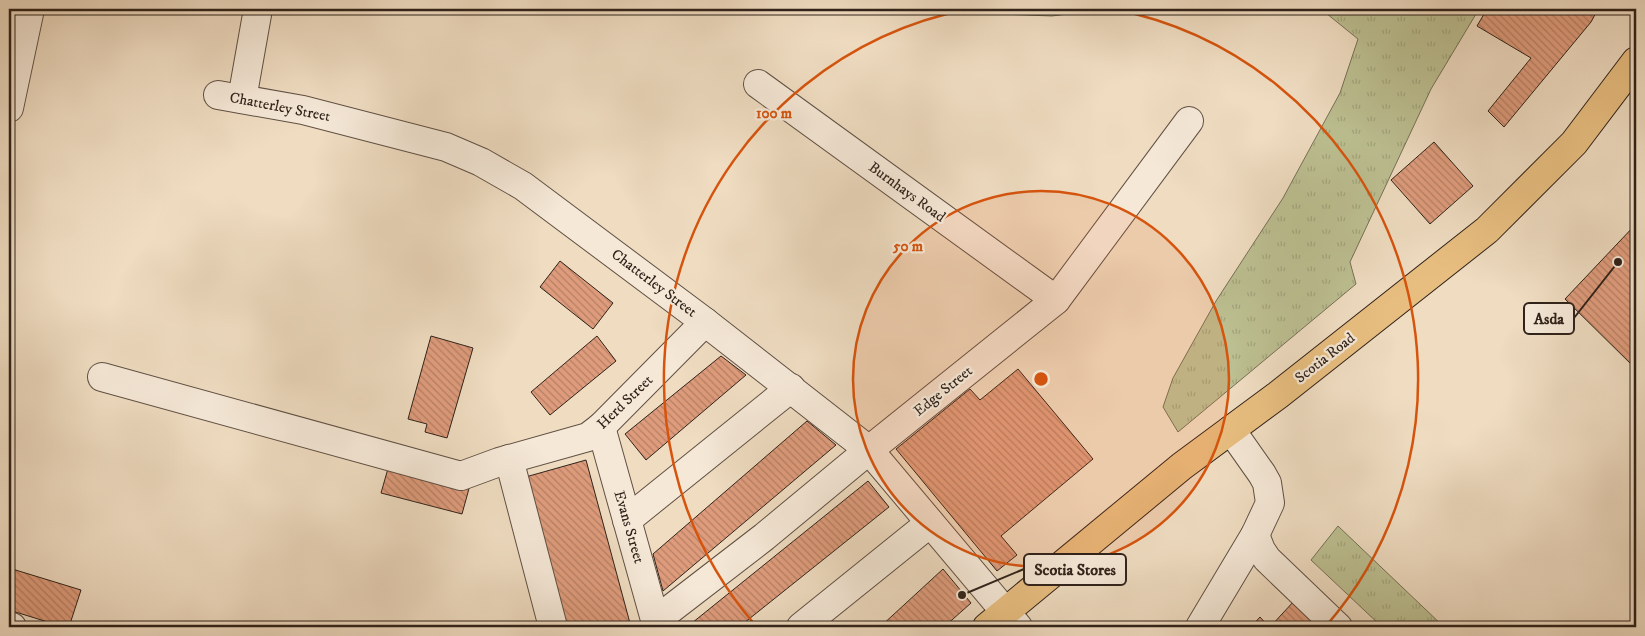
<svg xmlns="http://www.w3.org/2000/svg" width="1645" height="636" viewBox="0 0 1645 636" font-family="'IM FELL DW Pica',serif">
<defs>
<pattern id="park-tufts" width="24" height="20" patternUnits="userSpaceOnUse" patternTransform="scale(1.25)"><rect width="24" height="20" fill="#bcbf91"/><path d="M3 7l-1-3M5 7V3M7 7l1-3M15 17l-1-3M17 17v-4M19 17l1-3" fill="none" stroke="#a2a47c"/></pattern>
<pattern id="building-back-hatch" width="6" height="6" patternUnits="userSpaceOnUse" patternTransform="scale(1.25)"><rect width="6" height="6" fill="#df9c7c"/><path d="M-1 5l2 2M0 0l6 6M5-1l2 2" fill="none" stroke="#b57f65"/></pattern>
</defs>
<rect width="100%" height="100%" fill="#efdcc1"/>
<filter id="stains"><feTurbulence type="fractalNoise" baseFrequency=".004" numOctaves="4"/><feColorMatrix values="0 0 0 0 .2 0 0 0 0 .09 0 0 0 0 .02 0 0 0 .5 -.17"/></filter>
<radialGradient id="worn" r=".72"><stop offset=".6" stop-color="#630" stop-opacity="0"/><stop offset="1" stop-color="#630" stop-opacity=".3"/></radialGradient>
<!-- park -->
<g fill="url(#park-tufts)" stroke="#767056">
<polygon points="915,9 1107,9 1052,16 921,11"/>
<polygon points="1321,9 1479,9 1431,89 1350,262 1356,284 1178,432 1163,407 1173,378 1216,301 1283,198 1340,93 1358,39"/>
<polygon points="1338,526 1444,627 1382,627 1311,560"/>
</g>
<!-- building -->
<g fill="url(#building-back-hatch)" stroke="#30221a">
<polygon points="1487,9 1598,9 1591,22 1504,127 1488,111 1531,58 1477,26"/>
<polygon points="1434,142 1473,186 1430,224 1391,180"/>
<polygon points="1636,224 1636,369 1565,299"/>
<polygon points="560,261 613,303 593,329 540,287"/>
<polygon points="431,336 473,348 447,438 425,432 427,424 408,419"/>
<polygon points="597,336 616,361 550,415 531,392"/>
<polygon points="721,356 746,375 646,460 625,434"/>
<polygon points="1018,369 1093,459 1001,536 1017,555 997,571 896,449 970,389 980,400"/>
<polygon points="807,421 836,445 663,591 653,554"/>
<polygon points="586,460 631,627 562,627 522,478"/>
<polygon points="389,465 470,485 462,514 381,493"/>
<polygon points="868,481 889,507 739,627 687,627"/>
<polygon points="9,518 12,519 9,533"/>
<polygon points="9,568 81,590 69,627 64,627 9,610"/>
<polygon points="943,569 971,603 944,627 880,627"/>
<polygon points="1295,600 1321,627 1270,627"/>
<polygon points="1260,617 1269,627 1251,627"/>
</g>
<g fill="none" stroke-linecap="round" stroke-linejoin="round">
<defs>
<g id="minor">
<polyline points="758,84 1056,300"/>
<polyline points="218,95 303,110 446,147 481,162 523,186 705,322 869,450 1018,627"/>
<polyline points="242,99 258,9"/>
<polyline points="9,108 30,9"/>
<polyline points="102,377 461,476 499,462 588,437 601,427 705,322"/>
<polyline points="601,427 657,627"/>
<polyline points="509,459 553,627"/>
<polyline points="627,520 791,388"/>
<polyline points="1255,535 1261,550 1267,559 1338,627"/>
<polyline points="655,621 764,537 869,450 1056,300 1189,121"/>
<polyline points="9,626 12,627"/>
<polyline points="801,627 930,523"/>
<polyline points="1200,627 1255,535 1270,503 1267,483 1262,474 1231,430"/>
</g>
<polyline id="major" points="987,627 1182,466 1278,395 1487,230 1574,143 1636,61"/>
</defs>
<!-- minor casing -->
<use href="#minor" stroke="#605044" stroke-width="30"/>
<!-- major casing -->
<use href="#major" stroke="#30221a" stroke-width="30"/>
<!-- minor -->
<use href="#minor" stroke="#f5e8d7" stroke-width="28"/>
<!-- major -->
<use href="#major" stroke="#e8be80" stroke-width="28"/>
</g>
<!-- distance rings -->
<circle cx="1041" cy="379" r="188" fill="#d6540d" fill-opacity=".12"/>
<g fill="none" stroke="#d6540d" stroke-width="2.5">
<circle cx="1041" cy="379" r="188"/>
<path d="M756 626A377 377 0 0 1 969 9M1113 9A377 377 0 0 1 1326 626"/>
</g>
<g text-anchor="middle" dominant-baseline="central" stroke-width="4.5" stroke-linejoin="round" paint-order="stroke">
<!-- street labels -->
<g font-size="15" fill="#30221a" stroke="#f5e8d7">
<text transform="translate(280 107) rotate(11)">Chatterley Street</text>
<text transform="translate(907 192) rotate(36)">Burnhays Road</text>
<text transform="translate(654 283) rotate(37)">Chatterley Street</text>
<text transform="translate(1325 358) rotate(-38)">Scotia Road</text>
<text transform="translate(943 391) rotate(-39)">Edge Street</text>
<text transform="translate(625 402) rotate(-44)">Herd Street</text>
<text transform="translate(629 527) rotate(74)">Evans Street</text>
</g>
</g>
<circle cx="1041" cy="379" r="8" fill="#d6540d" stroke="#f5e8d7" stroke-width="2.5"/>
<g font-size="15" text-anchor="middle" font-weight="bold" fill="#d6540d" stroke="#f5e8d7" stroke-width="4.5" stroke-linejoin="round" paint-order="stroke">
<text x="774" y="118">100 m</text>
<text x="908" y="251">50 m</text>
</g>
<!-- callouts -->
<path fill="none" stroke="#30221a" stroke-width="2" d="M1618 262L1574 318M962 595L1024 569"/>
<g fill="#30221a" stroke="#f5e8d7" stroke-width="2">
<circle cx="1618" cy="262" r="5"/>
<circle cx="962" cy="595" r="5"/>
</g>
<g fill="#f5e8d7" stroke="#30221a" stroke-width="2">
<rect x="1524" y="303" width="50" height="31" rx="5"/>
<rect x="1024" y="554" width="102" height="31" rx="5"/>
</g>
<g font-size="16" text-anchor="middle" font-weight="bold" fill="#30221a">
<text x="1549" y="324">Asda</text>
<text x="1075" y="575">Scotia Stores</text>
</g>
<!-- margin -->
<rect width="1645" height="636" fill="none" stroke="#efdcc1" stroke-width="30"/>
<rect x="10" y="10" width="1625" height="616" fill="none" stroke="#30221a" stroke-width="2.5"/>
<rect x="15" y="15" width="1615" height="606" fill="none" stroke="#30221a"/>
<rect width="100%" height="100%" filter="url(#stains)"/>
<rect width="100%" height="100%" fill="url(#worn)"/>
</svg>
